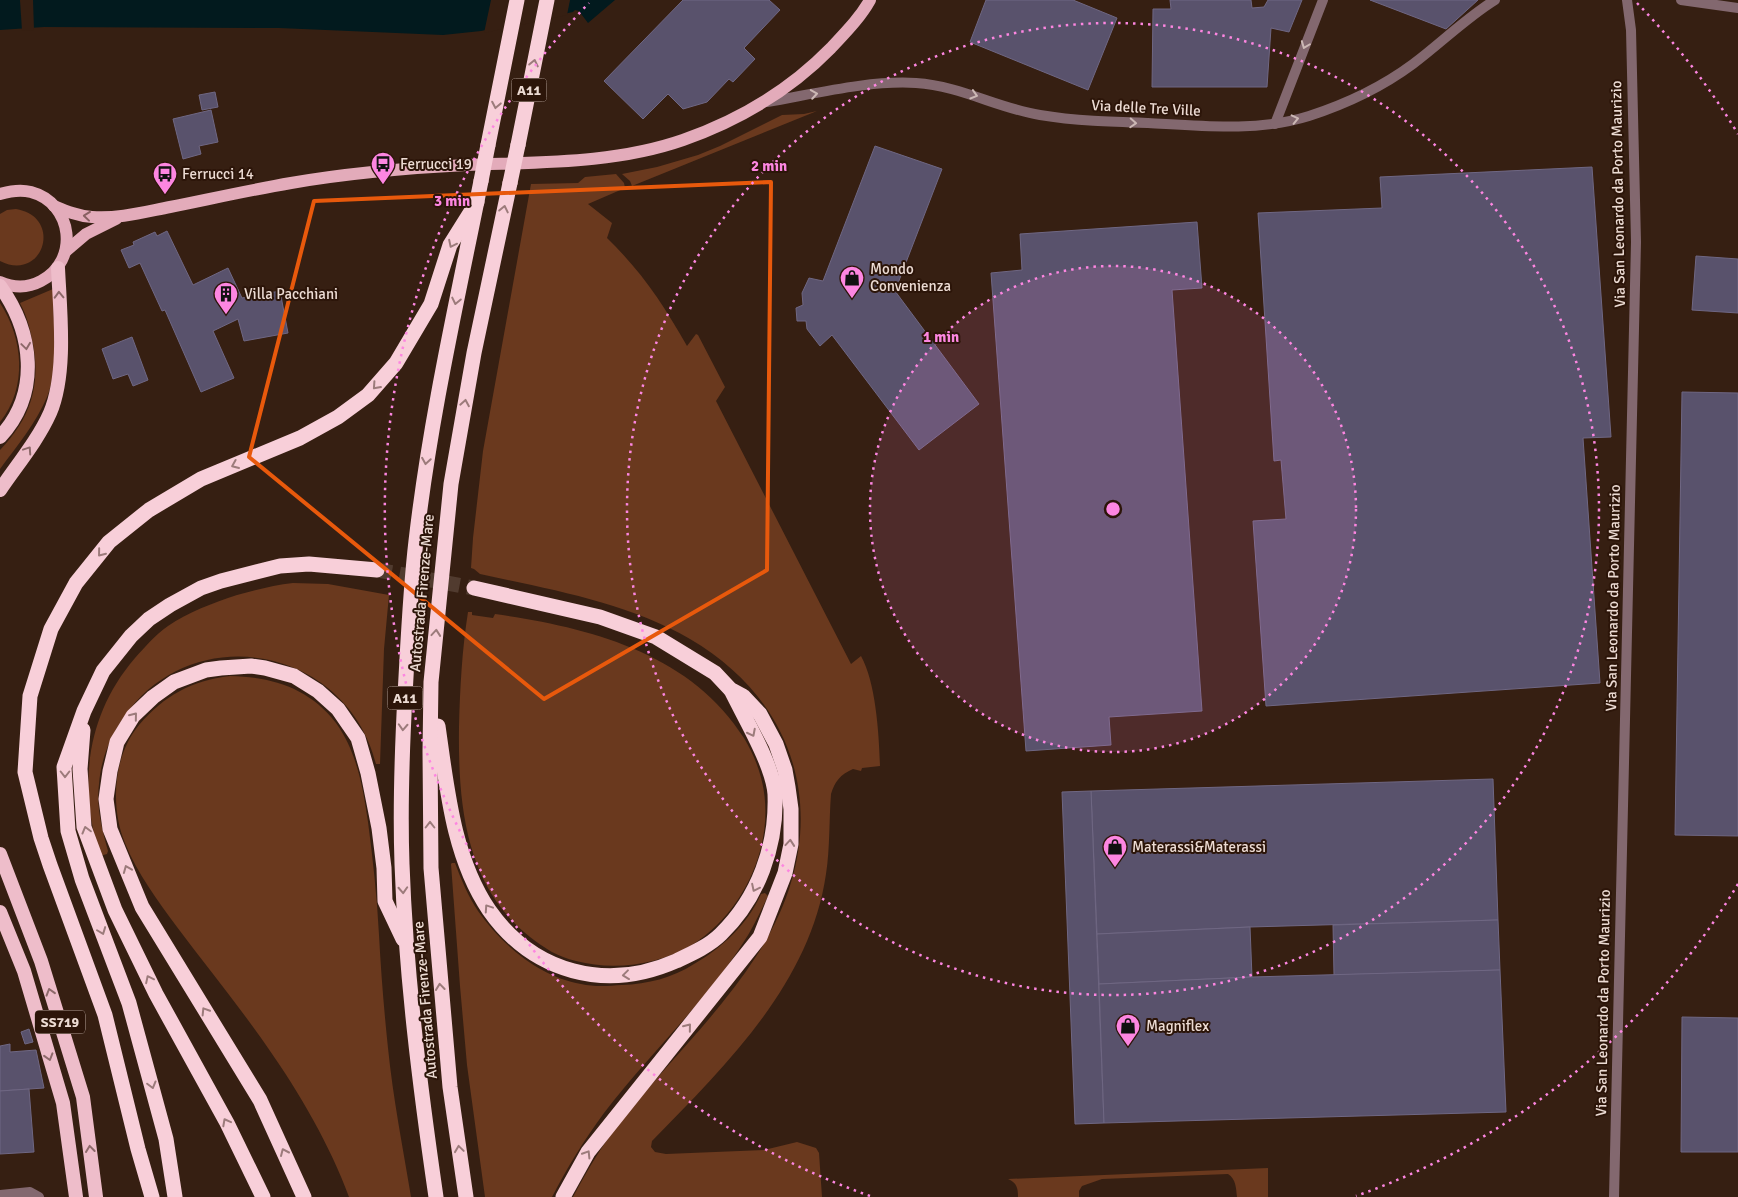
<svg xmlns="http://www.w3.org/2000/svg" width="1738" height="1197" viewBox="0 0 1738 1197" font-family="Signika,sans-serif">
<rect width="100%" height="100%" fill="#361f12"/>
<!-- green -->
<g fill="#6a391e">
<polygon points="817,111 632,186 630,181 622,174 657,167 698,155 720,146 782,115 804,114"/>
<path d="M616 174 624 183 625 188 588 204 612 223 607 238C642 272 663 304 687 346L696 334 698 335 725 387 716 401 851 664 861 656C876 683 879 734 880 766L862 768 861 771 853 769C840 775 835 781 831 794 829 820 830 848 826 874 810 984 726 1065 652 1141L651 1147 655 1152 666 1154 764 1150 797 1142 816 1148 819 1153 822 1197H573C587 1171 602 1145 621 1121 665 1065 718 1016 757 955 832 840 811 710 690 639 626 602 552 590 480 574L474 569 471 568 473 538 483 451 531 184 578 183 585 177Z"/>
<path d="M16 209C64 217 43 283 0 261V214L7 210Z"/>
<path d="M53 289C53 319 59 370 47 397 36 423 17 446 0 469V450C30 419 41 386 33 344 30 329 27 316 20 303Z"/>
<path d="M0 303C23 338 28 387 0 422Z"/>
<path d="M293 583 328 584 389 595 384 649 380 764H376C347 647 193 617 124 717 110 737 101 759 99 784 96 807 102 829 108 851L107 854 100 856C78 786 86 715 135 658 145 647 155 635 168 626 188 612 213 603 237 595 256 590 274 585 293 583Z"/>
<path d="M468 612H472V615L493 618 495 614C588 627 691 653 744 738 764 771 770 806 762 843 753 884 728 922 692 945 658 965 614 971 576 961 558 957 544 948 530 937 465 886 458 804 459 727 460 688 462 650 468 612Z"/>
<path d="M230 676C272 677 309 688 336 723 357 752 363 788 368 822 373 860 377 897 379 935 381 973 384 1010 388 1048 393 1098 403 1148 411 1197H349C331 1147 299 1092 268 1048 239 1006 207 967 177 927 158 901 137 873 125 843 110 807 113 756 139 725 165 695 191 681 230 676Z"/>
<path d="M452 863H455C461 879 468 896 478 911 501 944 539 977 581 984 594 987 609 986 622 985 648 984 672 978 694 964 723 947 747 925 761 894L765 893 768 896C760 912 753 928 743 943 703 1005 648 1055 604 1113 584 1140 567 1168 552 1197H485L467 1065 460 986 451 864Z"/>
<path d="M1268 1168V1197H1237C1236 1188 1236 1179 1228 1174L1102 1179 1082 1186 1079 1191V1197H1018C1018 1188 1017 1183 1008 1179Z"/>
</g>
<!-- water -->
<polygon fill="#021a1e" points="0,0 615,0 588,23 579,11 575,10 573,12 481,31 443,35 279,28 44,27 0,30"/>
<!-- pier -->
<g fill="#361f12">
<polygon points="20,0 33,0 34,30 22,31"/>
<polygon points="491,0 570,0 567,15 484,33"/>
</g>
<!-- building -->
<g fill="#59526c" stroke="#6f6783">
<polygon points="683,0 769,0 780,10 744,48 755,59 733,82 729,79 707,102 683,109 668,94 643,119 604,81"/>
<polygon points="986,0 1073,0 1117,18 1088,90 970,42"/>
<polygon points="1170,0 1251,0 1252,8 1264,7 1268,0 1302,0 1289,32 1271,28 1267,87 1152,87 1153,9 1171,9"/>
<polygon points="1370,0 1478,0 1446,29"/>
<polygon points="215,92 218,107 202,110 199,95"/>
<polygon points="211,110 218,142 199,146 201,154 183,159 173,119"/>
<polygon points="875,146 942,169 895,291 979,404 919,450 832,335 820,346 807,329 806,321 797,321 796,308 803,305 802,293 809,278 823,281"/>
<polygon points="1592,167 1611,437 1583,438 1600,683 1266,706 1253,521 1286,519 1281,460 1274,461 1258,213 1382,208 1380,177"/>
<polygon points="1197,222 1202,288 1172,290 1202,711 1109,717 1111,745 1026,751 991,273 1022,270 1020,234"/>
<polygon points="167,231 193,285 228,268 242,298 280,291 288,333 244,341 238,319 213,331 234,378 201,392 165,310 162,311 140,263 129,268 121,250 134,245 133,242 155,232 157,236"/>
<polygon points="1696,256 1738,259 1738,313 1692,310"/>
<polygon points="132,337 148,380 133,386 128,374 113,379 102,349"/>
<polygon points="1682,392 1738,393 1738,836 1675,835"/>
<polygon points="1493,779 1498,920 1250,927 1097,934 1091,791"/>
<polygon points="1091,791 1104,1123 1075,1124 1062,792"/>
<polygon points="1498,920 1500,970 1334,975 1333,925"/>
<polygon points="1250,927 1252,977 1099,984 1097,934"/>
<polygon points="1500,970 1506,1112 1104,1123 1099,984 1252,977"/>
<polygon points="1682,1017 1738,1018 1738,1152 1681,1152"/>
<polygon points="29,1029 33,1042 25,1044 21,1032"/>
<polygon points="10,1044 10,1052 36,1050 44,1088 0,1091 0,1046"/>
<polygon points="29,1089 34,1152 0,1154 0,1091"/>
</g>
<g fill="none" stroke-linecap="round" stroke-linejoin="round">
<!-- motorway-tunnel -->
<polyline stroke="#513b2f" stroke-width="15" stroke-dasharray="15 8" stroke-linecap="butt" points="377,570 474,588"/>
<!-- minor -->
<g stroke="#83686f" stroke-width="10">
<polyline points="1681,0 1738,8"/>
<path d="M767 102C814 94 869 80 916 83 961 86 997 108 1040 115 1075 121 1112 122 1148 123 1201 126 1258 132 1309 116 1346 104 1382 87 1413 64 1441 43 1466 18 1495 0"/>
<polyline points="1275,124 1323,0"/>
<polyline points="0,1195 30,1192 39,1197"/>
<polyline points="1614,1197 1636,242 1631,30 1627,0"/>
</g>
<!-- primary -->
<g stroke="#e3abba" stroke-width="12">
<path d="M0 194C10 191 20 189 31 192 73 203 80 261 41 281 28 288 14 288 0 282"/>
<path d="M54 206C66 211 78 216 92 217 118 219 144 212 170 207 210 199 250 190 291 183 348 173 407 168 466 165 538 162 614 164 683 140 740 120 789 91 831 48 845 33 860 18 870 0"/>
<polyline points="66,251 86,234 116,219"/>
</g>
<!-- trunk -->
<g stroke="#eebdca" stroke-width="14">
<path d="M0 286C33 332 41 393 0 437"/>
<path d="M0 490C17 465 38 440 50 413 67 373 60 311 58 268"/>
<polyline points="0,854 41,961 83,1097 96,1197"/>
<polyline points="0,912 24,971 63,1103 76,1197"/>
</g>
<!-- motorway -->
<g stroke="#f8cfd9" stroke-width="15">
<polyline points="488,145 517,0"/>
<polyline points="518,145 547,0"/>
<polyline points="474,588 600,617 656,637 715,673 730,689 743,696 760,714 776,744 785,770 788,787 791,809 791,844 785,873 760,937 588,1152 563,1197"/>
<path d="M438 726C447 788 453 857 489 910 533 973 606 992 676 961 691 954 709 946 721 934 758 898 777 846 775 794 773 765 744 717 731 690"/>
<polyline points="83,730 80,769 84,827 115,910 156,994 227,1123 263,1197"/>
<polyline points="152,1197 138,1149 105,1015 50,865 41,838 25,772 30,696 51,629 76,583 109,542 149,510 201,479 300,438 338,417 368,395 396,363 431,304 450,245 477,202"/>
<polyline points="175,1197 166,1139 129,1003 82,879 68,831 64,767 84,711 103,671 131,636 149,619 170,605 201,588 221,581 280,566 309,564 377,570"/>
<polyline points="304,1197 260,1100 142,907 110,829 106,799 110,771 117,742 133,716 153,697 174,682 206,670 221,668 251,666 265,668 294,676 318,691 338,709 358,738 368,773 379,828 384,868 385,901 403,939"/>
<path d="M436 1197C420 1087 406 976 402 864 400 808 402 751 405 695 408 643 410 592 416 541 430 419 457 301 481 181"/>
<polyline points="466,1197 450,1087 431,868 430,751 431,682 451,484 474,353 510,183"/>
</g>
<!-- motorway-bridge -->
<g stroke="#f8cfd9" stroke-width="15">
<polyline points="481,181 488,145"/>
<polyline points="510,183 518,145"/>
</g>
</g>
<!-- one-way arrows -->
<defs><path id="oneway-chevron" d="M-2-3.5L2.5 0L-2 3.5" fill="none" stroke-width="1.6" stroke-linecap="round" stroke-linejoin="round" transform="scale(1.25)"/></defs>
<g stroke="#ccb8b5">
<use href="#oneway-chevron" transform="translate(1305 45) rotate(111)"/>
<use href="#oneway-chevron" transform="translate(814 94) rotate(-9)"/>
<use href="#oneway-chevron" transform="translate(974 95) rotate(17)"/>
<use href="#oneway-chevron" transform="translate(1295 119) rotate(-13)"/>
<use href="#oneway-chevron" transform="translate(1133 123) rotate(3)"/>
</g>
<g stroke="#9c7b7b">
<use href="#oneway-chevron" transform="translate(534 63) rotate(-78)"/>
<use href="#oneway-chevron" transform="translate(496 105) rotate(101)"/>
<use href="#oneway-chevron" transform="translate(504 209) rotate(-78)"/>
<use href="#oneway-chevron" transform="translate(452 244) rotate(116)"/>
<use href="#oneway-chevron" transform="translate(456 301) rotate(102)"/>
<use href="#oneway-chevron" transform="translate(376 386) rotate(132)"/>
<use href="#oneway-chevron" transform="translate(465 403) rotate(-80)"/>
<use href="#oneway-chevron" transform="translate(426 461) rotate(99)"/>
<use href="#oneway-chevron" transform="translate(235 465) rotate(157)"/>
<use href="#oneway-chevron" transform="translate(101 553) rotate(129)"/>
<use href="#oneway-chevron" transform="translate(436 633) rotate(-85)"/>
<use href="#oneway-chevron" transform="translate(134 716) rotate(-51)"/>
<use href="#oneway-chevron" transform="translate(403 727) rotate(93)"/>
<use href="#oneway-chevron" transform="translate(752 733) rotate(63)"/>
<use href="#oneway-chevron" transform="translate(65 774) rotate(90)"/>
<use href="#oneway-chevron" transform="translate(430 825) rotate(-90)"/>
<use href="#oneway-chevron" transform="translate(86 830) rotate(-105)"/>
<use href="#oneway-chevron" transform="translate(790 843) rotate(-85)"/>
<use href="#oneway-chevron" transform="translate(127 869) rotate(-112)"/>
<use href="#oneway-chevron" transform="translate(755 888) rotate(116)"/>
<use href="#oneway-chevron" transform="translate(403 890) rotate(87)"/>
<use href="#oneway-chevron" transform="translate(488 908) rotate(-124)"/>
<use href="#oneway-chevron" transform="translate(102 931) rotate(69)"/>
<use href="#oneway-chevron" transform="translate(626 975) rotate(173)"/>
<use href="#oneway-chevron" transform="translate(149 979) rotate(-116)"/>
<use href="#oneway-chevron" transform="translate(440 987) rotate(-96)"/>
<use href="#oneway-chevron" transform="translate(205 1011) rotate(-122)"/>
<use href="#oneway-chevron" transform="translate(688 1027) rotate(-51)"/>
<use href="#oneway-chevron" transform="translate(152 1085) rotate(75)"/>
<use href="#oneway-chevron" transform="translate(226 1122) rotate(-118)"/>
<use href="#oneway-chevron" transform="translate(459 1149) rotate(-98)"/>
<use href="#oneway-chevron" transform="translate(284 1152) rotate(-114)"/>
<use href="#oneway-chevron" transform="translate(587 1154) rotate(-58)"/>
</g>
<use stroke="#886062" href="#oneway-chevron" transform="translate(87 216) rotate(-174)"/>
<g stroke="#8d696a">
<use href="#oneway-chevron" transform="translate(59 295) rotate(-92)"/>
<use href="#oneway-chevron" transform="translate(26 346) rotate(82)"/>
<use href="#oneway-chevron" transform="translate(28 450) rotate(-56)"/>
<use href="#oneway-chevron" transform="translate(50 992) rotate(-107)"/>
<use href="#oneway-chevron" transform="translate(49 1057) rotate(73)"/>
<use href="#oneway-chevron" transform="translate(90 1149) rotate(-97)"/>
</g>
<!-- marked area -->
<path fill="none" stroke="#e8590c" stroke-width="4" stroke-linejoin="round" d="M771 182 767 570 544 699 249 457 314 201Z"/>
<!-- distance rings -->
<circle cx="1113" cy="509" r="243" fill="#fd86e1" fill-opacity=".12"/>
<g fill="none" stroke="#fd86e1" stroke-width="2.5" stroke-dasharray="2.5 5">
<circle cx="1113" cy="509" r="243"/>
<circle cx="1113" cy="509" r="486"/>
<path d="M1738 884A729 729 0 0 1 1356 1196M870 1196A729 729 0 0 1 589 3M1637 3A729 729 0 0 1 1738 134"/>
</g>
<!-- icons -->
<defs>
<symbol id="bus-pin" viewBox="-11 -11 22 30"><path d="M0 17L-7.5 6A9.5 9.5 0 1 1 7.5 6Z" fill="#fd86e1" stroke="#2c1509"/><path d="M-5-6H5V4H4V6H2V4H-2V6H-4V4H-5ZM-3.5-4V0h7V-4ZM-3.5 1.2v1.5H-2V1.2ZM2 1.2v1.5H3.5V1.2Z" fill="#111"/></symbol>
<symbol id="shop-pin" viewBox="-11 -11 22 30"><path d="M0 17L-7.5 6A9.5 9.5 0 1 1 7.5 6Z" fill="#fd86e1" stroke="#2c1509"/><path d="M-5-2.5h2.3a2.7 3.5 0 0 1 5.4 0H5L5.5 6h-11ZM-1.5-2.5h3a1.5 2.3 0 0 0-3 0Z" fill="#111"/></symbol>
<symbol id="building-pin" viewBox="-11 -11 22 30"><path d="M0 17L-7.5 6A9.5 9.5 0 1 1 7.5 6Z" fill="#fd86e1" stroke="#2c1509"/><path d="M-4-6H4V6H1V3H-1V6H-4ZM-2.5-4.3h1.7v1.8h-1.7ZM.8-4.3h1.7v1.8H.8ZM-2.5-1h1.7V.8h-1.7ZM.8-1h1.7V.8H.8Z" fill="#111"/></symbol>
</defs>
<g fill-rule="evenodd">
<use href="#bus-pin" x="369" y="150" width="28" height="38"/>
<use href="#bus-pin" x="151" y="160" width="28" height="38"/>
<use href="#shop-pin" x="838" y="264" width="28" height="38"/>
<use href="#building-pin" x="212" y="280" width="28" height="38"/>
<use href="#shop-pin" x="1101" y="833" width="28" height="38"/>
<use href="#shop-pin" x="1114" y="1012" width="28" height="38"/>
</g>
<g text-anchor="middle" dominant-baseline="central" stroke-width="4" stroke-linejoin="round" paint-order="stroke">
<!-- shield labels -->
<g fill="#2c1509" stroke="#b2a096" stroke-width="1">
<rect x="511.5" y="78.5" width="35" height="23" rx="4"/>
<rect x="387.5" y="686.5" width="35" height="23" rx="4"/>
<rect x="35" y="1010.5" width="50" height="23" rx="4"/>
</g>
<g font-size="14" font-weight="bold" fill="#ecdbd3">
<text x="529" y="90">A11</text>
<text x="405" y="698">A11</text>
<text x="60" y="1022">SS719</text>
</g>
<!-- street labels -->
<g font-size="15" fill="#ecdbd3" stroke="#2c1509">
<text transform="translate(1146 108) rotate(3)">Via delle Tre Ville</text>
<text transform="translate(1618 194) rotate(-91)">Via San Leonardo da Porto Maurizio</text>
<text transform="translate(422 593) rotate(-85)">Autostrada Firenze-Mare</text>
<text transform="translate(1613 598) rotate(-89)">Via San Leonardo da Porto Maurizio</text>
<text transform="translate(425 1000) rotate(-95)">Autostrada Firenze-Mare</text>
<text transform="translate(1603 1003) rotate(-89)">Via San Leonardo da Porto Maurizio</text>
</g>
<!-- poi labels -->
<g font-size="15" fill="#ecdbd3" stroke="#2c1509" text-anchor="start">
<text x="400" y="164">Ferrucci 19</text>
<text x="182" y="174">Ferrucci 14</text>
<text x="870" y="269">Mondo<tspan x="870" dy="17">Convenienza</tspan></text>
<text x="244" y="294">Villa Pacchiani</text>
<text x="1132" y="847">Materassi&amp;Materassi</text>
<text x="1146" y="1026">Magniflex</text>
</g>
</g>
<circle cx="1113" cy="509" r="8" fill="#fd86e1" stroke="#2c1509" stroke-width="2.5"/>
<g font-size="15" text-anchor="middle" font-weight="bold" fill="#fd86e1" stroke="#2c1509" stroke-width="4" stroke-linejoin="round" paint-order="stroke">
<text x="769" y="171">2 min</text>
<text x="452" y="206">3 min</text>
<text x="941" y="342">1 min</text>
</g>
</svg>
